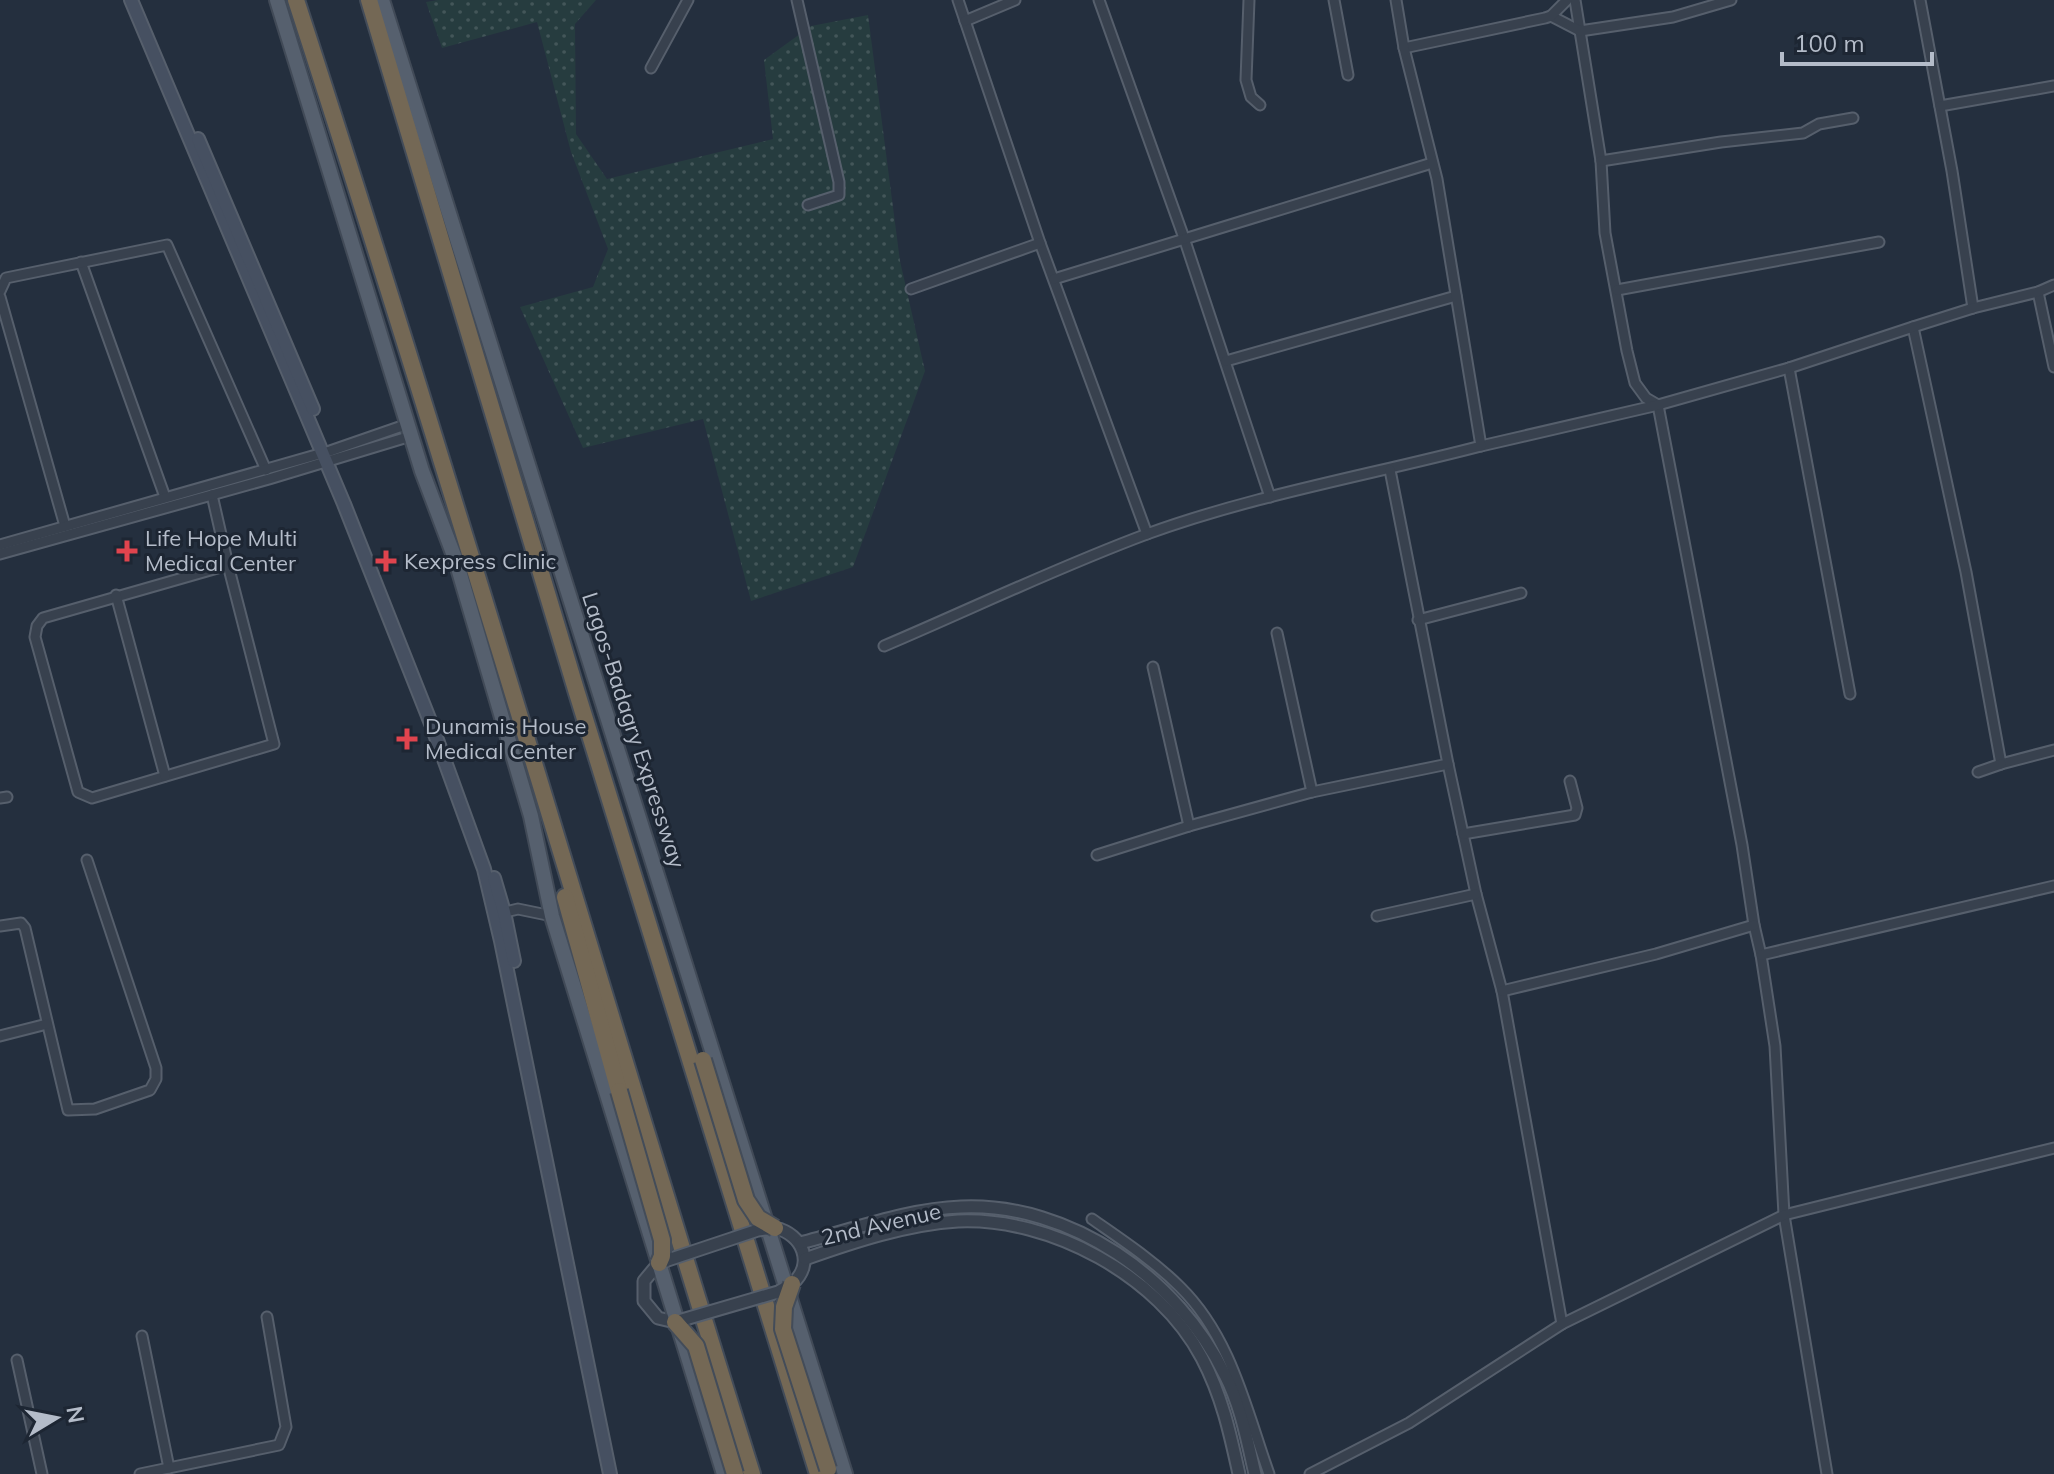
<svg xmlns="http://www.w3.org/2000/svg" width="2054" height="1474" viewBox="0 0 2054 1474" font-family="Mulish,sans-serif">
<defs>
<pattern id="grass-dots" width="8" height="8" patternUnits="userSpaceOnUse" patternTransform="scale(2)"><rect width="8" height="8" fill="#263c3f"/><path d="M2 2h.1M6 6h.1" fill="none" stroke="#435659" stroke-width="1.8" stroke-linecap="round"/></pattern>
</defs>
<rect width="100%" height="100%" fill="#242f3e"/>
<!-- grass -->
<polygon fill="url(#grass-dots)" points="438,0 596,0 575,24 576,134 607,179 773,139 764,60 811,26 868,15 900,261 925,371 853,567 751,601 703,419 583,448 520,307 593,287 608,249 571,152 537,22 442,48 426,2"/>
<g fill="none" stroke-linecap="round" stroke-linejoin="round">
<defs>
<g id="minor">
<polyline points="797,0 839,182 839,195 808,205"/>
<polyline points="958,0 1040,243 1147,534"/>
<polyline points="1099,0 1184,238 1270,497"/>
<polyline points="1249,0 1246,80 1251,97 1260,105"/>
<polyline points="1334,0 1348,75"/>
<polyline points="1575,0 1601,161 1605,233 1627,351 1635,383 1646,398 1658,405 1742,845 1754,925 1761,955 1775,1046 1784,1215 1827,1474"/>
<polyline points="1920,0 1952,171 1973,308"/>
<polyline points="1551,16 1580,31 1673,17 1731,0"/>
<polyline points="965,21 1015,0"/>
<polyline points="1404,48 1545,18 1551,16 1567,0"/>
<polyline points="651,68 688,0"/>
<polyline points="1940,106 2054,86"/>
<polyline points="1601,161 1721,142 1803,133 1819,124 1853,118"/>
<polyline points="81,262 165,497"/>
<polyline points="1054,279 1432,163"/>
<polyline points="911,289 1040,243"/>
<polyline points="1617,290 1879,242"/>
<polyline points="0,291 6,278 167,245 266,470"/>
<polyline points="2038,292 2054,367"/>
<polyline points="0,297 65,526"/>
<polyline points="1913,327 1966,572 2001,764 2054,750"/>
<polyline points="1226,361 1456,296"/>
<polyline points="1789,368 1850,694"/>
<polyline points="1481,446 1658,405 1789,368 1913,327 1973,308 2038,292 2054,285"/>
<polyline points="212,495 228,565 274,744 92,798 78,792 35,637 37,626 43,618 228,565"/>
<polyline points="0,545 330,451 408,424"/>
<polyline points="0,554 269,479 411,436"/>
<polyline points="116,595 165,776"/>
<polyline points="1418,620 1521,593"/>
<polyline points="1277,633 1312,792"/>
<path d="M884 646C971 609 1058 567 1147 534 1254 495 1370 475 1481 446L1437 179 1404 48 1396 0"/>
<polyline points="1153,667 1189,826"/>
<polyline points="1448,764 1476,894 1502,991 1562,1324"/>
<polyline points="1978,772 2001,764"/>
<polyline points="0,798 7,797"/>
<polyline points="1463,834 1575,815 1577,808 1570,781"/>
<polyline points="1097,855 1189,826 1312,792 1448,764 1390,470"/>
<polyline points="501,913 518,909 552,916"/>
<polyline points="1377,916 1476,894"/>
<polyline points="0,926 21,923 25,928 68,1110 95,1109 150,1090 156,1079 156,1068 87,860"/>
<polyline points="1761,955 2054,886"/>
<polyline points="1502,991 1656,954 1754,925"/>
<polyline points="0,1036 47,1024"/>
<path d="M1092 1219C1122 1240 1154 1261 1180 1287 1231 1337 1246 1409 1269 1474"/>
<polyline points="142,1336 169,1468"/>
<polyline points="17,1360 42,1474"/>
<polyline points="140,1474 279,1445 286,1427 267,1317"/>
<polyline points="1310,1474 1409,1423 1562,1324 1784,1215 2054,1148"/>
</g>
<g id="tertiary">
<path d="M775 1228C803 1234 815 1264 792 1284"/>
<path d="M800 1243C852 1230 907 1209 961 1207 1070 1202 1179 1279 1225 1375 1241 1406 1247 1440 1255 1474"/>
<path d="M805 1259C853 1242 907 1224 958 1221 1051 1217 1159 1276 1202 1358 1222 1396 1230 1433 1239 1474"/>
<polyline points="659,1263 644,1281 644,1301 658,1318 675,1322"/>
</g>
<g id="secondary">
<polyline points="131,0 344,504 432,726 484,869 501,941 610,1474"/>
<polyline points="198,139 313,409"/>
<polyline points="494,878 504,912 514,961"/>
</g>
<g id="primary">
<polyline points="277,0 422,471 456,561 531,816 552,916 724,1474"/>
<polyline points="382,0 845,1474"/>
</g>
<g id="motorway">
<path d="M296 0C455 489 598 983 752 1474"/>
<polyline points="369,0 577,693 818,1474"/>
<polyline points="565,897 619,1091"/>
</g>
</defs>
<!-- minor casing -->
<use href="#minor" stroke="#565f6c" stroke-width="13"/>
<!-- tertiary casing -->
<use href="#tertiary" stroke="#565f6c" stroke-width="15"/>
<!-- secondary casing -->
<use href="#secondary" stroke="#565f6c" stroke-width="16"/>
<!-- primary casing -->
<use href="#primary" stroke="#414a57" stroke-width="18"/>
<!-- motorway casing -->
<use href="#motorway" stroke="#434c59" stroke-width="20"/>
<!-- minor -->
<use href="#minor" stroke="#38414e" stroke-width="9"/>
<!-- tertiary -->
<use href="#tertiary" stroke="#38414e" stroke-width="11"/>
<!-- secondary -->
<use href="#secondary" stroke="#465061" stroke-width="12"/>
<!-- primary -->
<use href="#primary" stroke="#56606e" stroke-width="14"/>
<!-- motorway -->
<use href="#motorway" stroke="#746855" stroke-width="16"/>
<defs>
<g id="tertiary-bridge">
<polyline points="659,1263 758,1230 774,1228"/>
<polyline points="675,1322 778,1292 792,1284"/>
</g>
<g id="motorway-bridge">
<polyline points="703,1060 746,1200 758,1218 775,1228"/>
<polyline points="619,1091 662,1240 662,1256 659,1263"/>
<polyline points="792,1284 784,1307 783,1329 828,1469"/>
<polyline points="675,1322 696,1346 735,1474"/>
</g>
</defs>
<!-- tertiary-bridge casing -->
<use href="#tertiary-bridge" stroke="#565f6c" stroke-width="15" stroke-linecap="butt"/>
<!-- motorway-bridge casing -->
<use href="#motorway-bridge" stroke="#434c59" stroke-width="20" stroke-linecap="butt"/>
<!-- tertiary-bridge -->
<use href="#tertiary-bridge" stroke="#38414e" stroke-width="11"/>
<!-- motorway-bridge -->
<use href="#motorway-bridge" stroke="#746855" stroke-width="16"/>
</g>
<!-- markers -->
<g fill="#e0444e" stroke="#1d2633" stroke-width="3">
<path d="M123 539h8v8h8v8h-8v8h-8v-8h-8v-8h8z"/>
<path d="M382 549h8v8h8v8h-8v8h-8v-8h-8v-8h8z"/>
<path d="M403 727h8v8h8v8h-8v8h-8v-8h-8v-8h8z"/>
</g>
<g text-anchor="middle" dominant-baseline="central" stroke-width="6" stroke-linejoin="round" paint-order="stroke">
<!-- poi labels -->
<g font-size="22" fill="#b4bcc9" stroke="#1d2633" text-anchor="start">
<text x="145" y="538">Life Hope Multi<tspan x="145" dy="25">Medical Center</tspan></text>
<text x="404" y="561">Kexpress Clinic</text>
<text x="425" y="726">Dunamis House<tspan x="425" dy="25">Medical Center</tspan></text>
</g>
<!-- street labels -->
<g font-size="22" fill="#b4bcc9" stroke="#1d2633">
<text transform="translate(634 730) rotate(72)">Lagos-Badagry Expressway</text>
<text transform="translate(881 1224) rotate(-13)">2nd Avenue</text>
</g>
</g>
<!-- north arrow -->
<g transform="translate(56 1418) rotate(80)" stroke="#1d2633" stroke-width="6" paint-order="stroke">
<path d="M0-6L14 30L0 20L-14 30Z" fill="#b4bcc9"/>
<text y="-12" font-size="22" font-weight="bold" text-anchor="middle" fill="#b4bcc9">N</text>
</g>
<!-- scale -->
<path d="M1782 52v12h150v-12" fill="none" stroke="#b4bcc9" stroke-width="4"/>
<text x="1794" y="52" font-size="24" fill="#b4bcc9" stroke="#1d2633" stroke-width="6" paint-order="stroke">100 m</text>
</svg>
